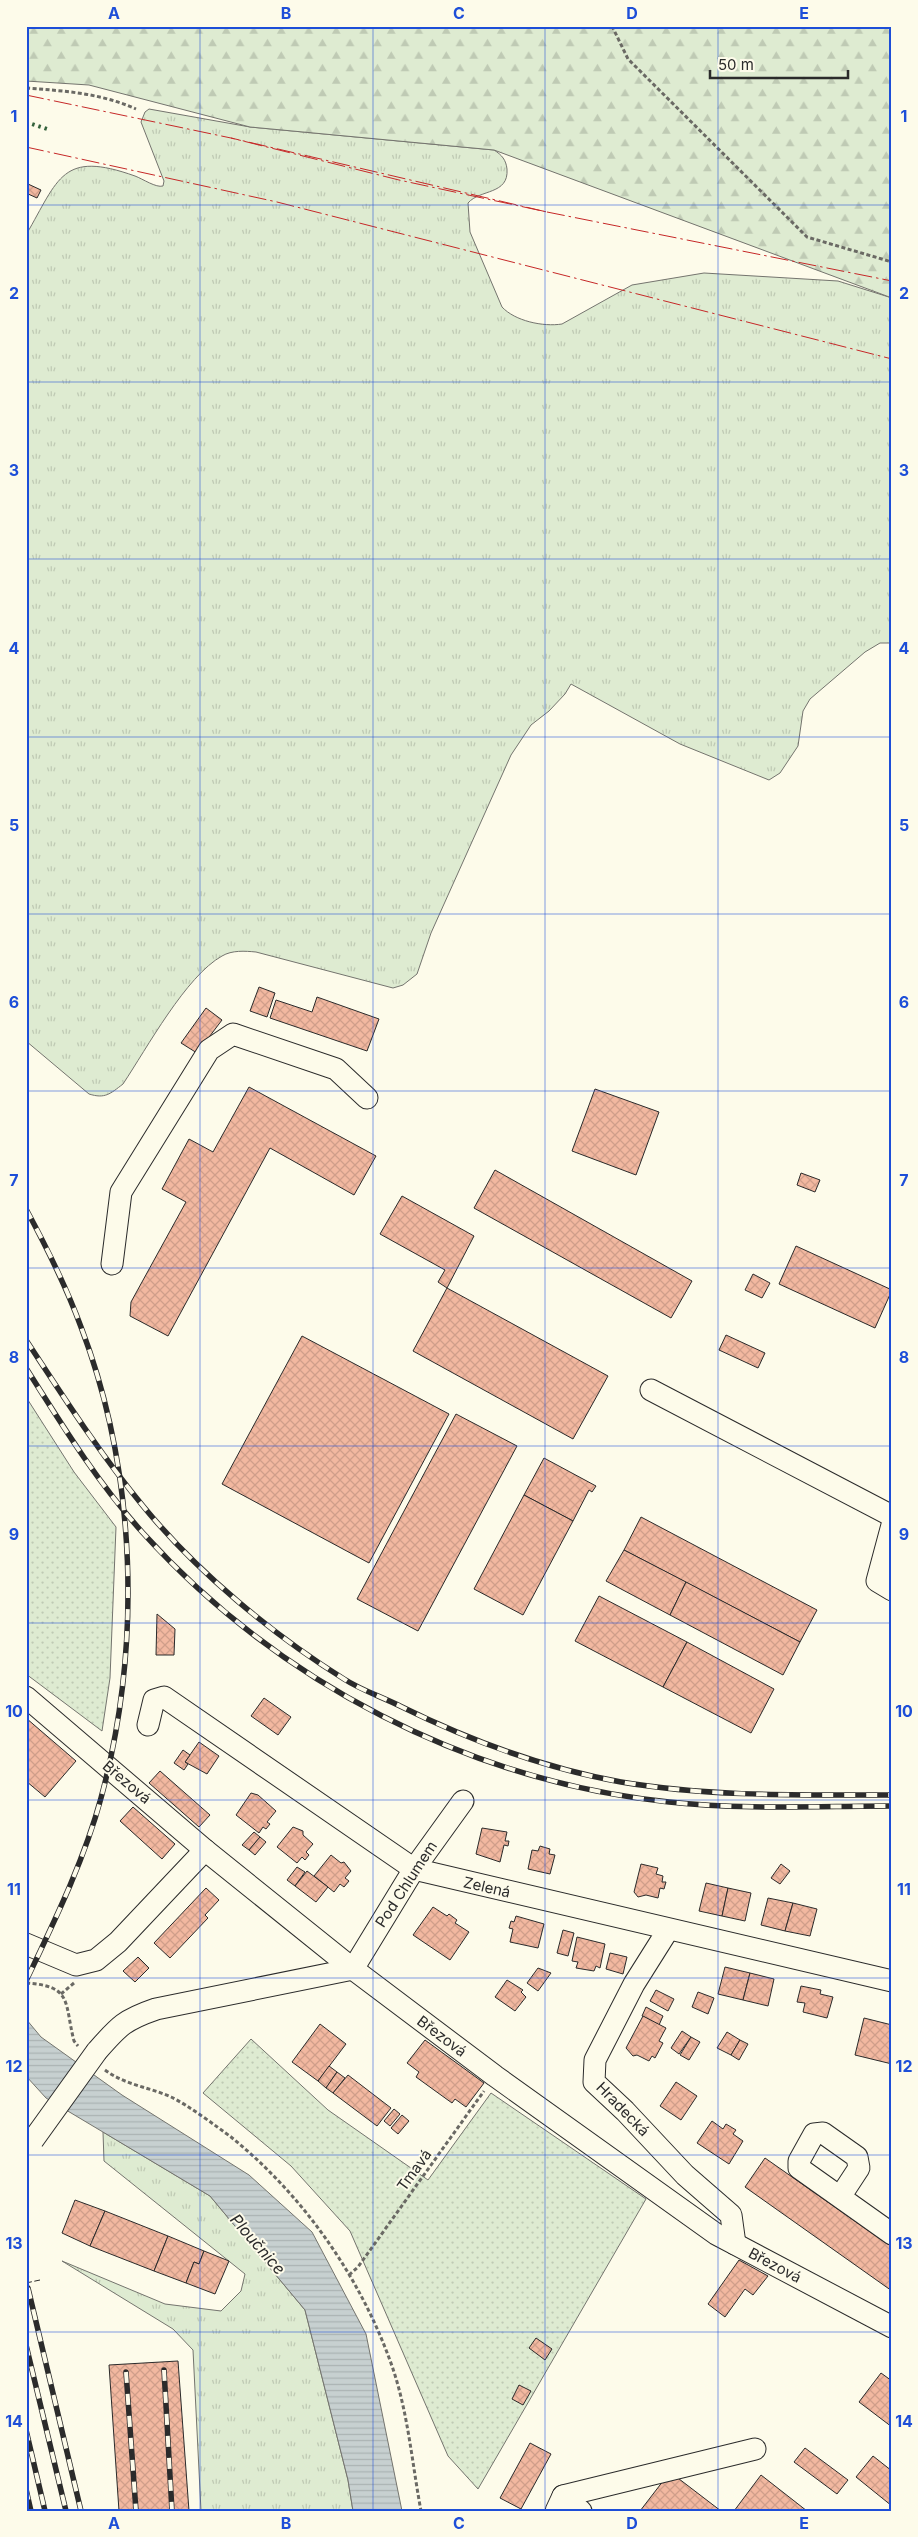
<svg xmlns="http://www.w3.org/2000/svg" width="918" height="2537" viewBox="0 0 918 2537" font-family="Inter,sans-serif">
<defs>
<pattern id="grass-tufts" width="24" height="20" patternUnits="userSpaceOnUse" patternTransform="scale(1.25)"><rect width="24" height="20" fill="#deebd1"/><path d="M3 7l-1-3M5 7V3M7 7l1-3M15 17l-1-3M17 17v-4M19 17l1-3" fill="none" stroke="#bfcab4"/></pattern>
<pattern id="forest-firs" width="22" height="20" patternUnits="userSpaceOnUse" patternTransform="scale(1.25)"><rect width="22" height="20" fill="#deebd1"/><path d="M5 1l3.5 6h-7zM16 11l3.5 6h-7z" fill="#bfcab4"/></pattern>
<pattern id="garden-dots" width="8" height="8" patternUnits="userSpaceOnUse" patternTransform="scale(1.25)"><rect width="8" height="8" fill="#deebd1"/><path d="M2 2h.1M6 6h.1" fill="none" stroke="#bfcab4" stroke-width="1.8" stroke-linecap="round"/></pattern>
<pattern id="water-rules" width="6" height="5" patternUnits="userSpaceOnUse" patternTransform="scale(1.25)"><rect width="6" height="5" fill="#c7d0d0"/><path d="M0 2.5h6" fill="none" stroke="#abb3b3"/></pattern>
<pattern id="building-cross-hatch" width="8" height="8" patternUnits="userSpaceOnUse" patternTransform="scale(1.25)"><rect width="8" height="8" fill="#f2b8a0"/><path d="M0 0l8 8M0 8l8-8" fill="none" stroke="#d09e8a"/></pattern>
</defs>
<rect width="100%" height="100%" fill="#fdfbea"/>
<!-- grass -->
<g fill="url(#grass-tufts)" stroke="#74746e">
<path d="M149 109 250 127 494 150C502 155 506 160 507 169 509 195 480 189 468 203L470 232 502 307C515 321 543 327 562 324L632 285 704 273 838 281 892 298V643H880L865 652 810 699 803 711 798 746 780 773 769 780 680 744 571 684 565 694 549 711 531 725 511 755 431 933 417 974 403 985 393 988 256 952C245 951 232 950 222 956 186 976 147 1048 123 1084 110 1094 105 1099 89 1094L26 1041V235C59 178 62 150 135 176 143 179 156 188 163 186L164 181 141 122 145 112Z"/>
<polygon points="103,2132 210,2196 305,2310 348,2480 353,2511 201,2511 193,2350 173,2329 62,2261 165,2304 221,2311 241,2291 245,2274 104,2161"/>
</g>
<!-- forest -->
<polygon fill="url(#forest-firs)" stroke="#74746e" points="26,26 892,26 892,298 494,150 250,127 89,85 26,81"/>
<!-- garden -->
<g fill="url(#garden-dots)" stroke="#74746e">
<polygon points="26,1397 74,1472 116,1527 110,1678 102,1731 26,1674"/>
<polygon points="251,2039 328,2110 428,2180 491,2093 646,2199 478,2489 448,2456 350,2231 291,2166 203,2093"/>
</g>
<!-- water -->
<polygon fill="url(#water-rules)" stroke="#74746e" points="26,2019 41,2037 122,2095 249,2175 312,2232 366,2334 402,2511 353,2511 348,2480 305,2310 210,2196 46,2098 26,2076"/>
<!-- building -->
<g fill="url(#building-cross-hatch)" stroke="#2b2b2b">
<polygon points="28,184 41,190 37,198 26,193"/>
<polygon points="259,987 275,993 267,1017 250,1011"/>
<polygon points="317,997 379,1019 367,1051 270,1018 276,1000 312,1012"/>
<polygon points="206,1008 222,1020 197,1053 181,1043"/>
<polygon points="249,1087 376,1156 354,1195 270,1148 168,1336 130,1316 131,1302 186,1202 162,1189 189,1139 213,1152"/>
<polygon points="595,1089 659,1112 636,1175 572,1151"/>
<polygon points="495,1170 692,1281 671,1318 474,1208"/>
<polygon points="801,1173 820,1180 815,1192 797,1185"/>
<polygon points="402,1196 474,1236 447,1288 438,1282 445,1270 380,1234"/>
<polygon points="796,1246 892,1290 875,1328 779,1284"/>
<polygon points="753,1274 770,1283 762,1298 745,1290"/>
<polygon points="447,1288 608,1376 573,1439 413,1351"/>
<polygon points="726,1335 765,1353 758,1368 719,1350"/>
<polygon points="302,1336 449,1414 369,1563 222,1484"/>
<polygon points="456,1414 517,1446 418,1631 357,1599"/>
<polygon points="544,1458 596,1486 592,1492 589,1490 573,1521 524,1495"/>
<polygon points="524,1495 573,1521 523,1615 474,1589"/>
<polygon points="641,1517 817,1610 800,1642 624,1550"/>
<polygon points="624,1550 686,1582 670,1615 606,1581"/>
<polygon points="686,1582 800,1642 783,1675 670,1615"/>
<polygon points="599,1596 687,1642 663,1687 575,1641"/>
<polygon points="157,1614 175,1629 174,1655 156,1655"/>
<polygon points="687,1642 774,1689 751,1733 663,1687"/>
<polygon points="264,1698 291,1717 278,1735 251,1716"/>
<polygon points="26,1718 76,1761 45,1797 26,1781"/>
<polygon points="199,1742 219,1756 207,1774 185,1762"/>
<polygon points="183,1750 190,1755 185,1762 188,1764 184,1770 174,1763"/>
<polygon points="160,1771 210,1815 199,1827 149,1783"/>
<polygon points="251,1793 258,1795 276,1811 267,1822 270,1824 266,1829 263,1827 259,1833 236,1815"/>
<polygon points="133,1807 175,1844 162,1859 120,1821"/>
<polygon points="293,1827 303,1831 303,1835 313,1844 306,1852 309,1855 305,1860 302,1857 297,1863 277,1847"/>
<polygon points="482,1828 507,1832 505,1841 509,1841 508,1846 504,1845 500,1862 476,1854"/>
<polygon points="254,1832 260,1837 249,1850 242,1845"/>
<polygon points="260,1837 266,1842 255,1855 249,1850"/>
<polygon points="540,1846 550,1849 549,1854 555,1855 550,1874 528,1869 532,1850 538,1851"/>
<polygon points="331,1855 341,1863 344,1862 351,1871 345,1878 349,1881 344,1887 340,1884 334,1892 314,1876"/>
<polygon points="641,1864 658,1868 656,1874 663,1876 662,1882 666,1882 664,1889 660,1888 658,1898 646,1895 638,1897 634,1892"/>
<polygon points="781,1864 790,1871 780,1884 771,1878"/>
<polygon points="297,1867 305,1872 295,1886 287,1880"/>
<polygon points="307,1871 328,1887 316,1902 295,1886"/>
<polygon points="706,1883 728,1888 722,1916 699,1911"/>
<polygon points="206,1888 219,1900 205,1915 208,1918 170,1958 154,1943"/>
<polygon points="728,1888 751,1893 745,1921 722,1916"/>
<polygon points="768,1898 793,1903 785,1931 761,1925"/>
<polygon points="793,1903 817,1909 810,1936 785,1931"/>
<polygon points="433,1907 447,1916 449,1914 457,1920 455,1923 469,1932 450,1960 413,1935"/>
<polygon points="516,1916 544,1924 538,1948 510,1942 513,1929 509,1928 511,1921 514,1922"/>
<polygon points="563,1930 574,1933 568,1956 557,1953"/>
<polygon points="577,1937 605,1944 600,1968 596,1966 594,1971 576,1968 578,1962 572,1961"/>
<polygon points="610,1953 627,1957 623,1974 606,1969"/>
<polygon points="138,1957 149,1968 135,1982 123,1971"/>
<polygon points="725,1967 750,1973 743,2000 718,1994"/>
<polygon points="538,1968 551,1973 538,1991 527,1983"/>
<polygon points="750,1973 774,1979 768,2006 743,2000"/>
<polygon points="507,1980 523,1990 521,1992 526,1997 515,2011 495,1997"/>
<polygon points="801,1986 821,1990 820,1994 833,1997 827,2018 803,2012 805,2003 797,2002"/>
<polygon points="656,1990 674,1999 668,2011 650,2001"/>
<polygon points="698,1992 714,1998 708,2014 692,2007"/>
<polygon points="646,2007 663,2016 659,2025 642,2016"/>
<polygon points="643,2016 666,2028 659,2041 663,2043 655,2058 652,2056 649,2061 637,2055 633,2056 626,2048"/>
<polygon points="864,2018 892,2025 892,2064 855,2055"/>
<polygon points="320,2024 346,2044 318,2081 292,2062"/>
<polygon points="682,2031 691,2037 679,2054 671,2048"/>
<polygon points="727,2032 740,2040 731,2055 717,2048"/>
<polygon points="691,2037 700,2042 689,2060 680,2055"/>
<polygon points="425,2040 484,2083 466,2107 455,2099 452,2103 416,2077 419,2072 407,2063"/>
<polygon points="740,2040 748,2044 739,2060 731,2055"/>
<polygon points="329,2066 337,2072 326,2088 318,2081"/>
<polygon points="337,2072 345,2078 333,2093 326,2088"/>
<polygon points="348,2075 391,2108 377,2126 333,2093"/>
<polygon points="676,2082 697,2096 681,2120 660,2106"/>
<polygon points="394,2109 400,2114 390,2126 384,2121"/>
<polygon points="402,2115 409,2121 398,2134 391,2128"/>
<polygon points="712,2121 723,2129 726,2124 736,2130 733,2134 743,2141 729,2164 697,2143"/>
<polygon points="765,2158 892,2247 892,2291 745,2187"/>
<polygon points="75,2200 105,2211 90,2246 62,2233"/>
<polygon points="105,2211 168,2236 154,2271 90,2246"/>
<polygon points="168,2236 204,2251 199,2264 194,2262 186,2283 154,2271"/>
<polygon points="204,2251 229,2261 215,2294 186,2283 194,2262 199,2264"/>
<polygon points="739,2260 768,2276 753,2295 745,2289 725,2317 708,2304"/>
<polygon points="536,2338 552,2349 545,2360 529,2348"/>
<polygon points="178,2361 189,2511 119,2511 109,2365"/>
<polygon points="881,2373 892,2381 892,2427 859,2402"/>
<polygon points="519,2385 531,2391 523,2405 512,2399"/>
<polygon points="530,2443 551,2454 521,2509 500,2498"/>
<polygon points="805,2448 848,2480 837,2494 794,2462"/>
<polygon points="873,2456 892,2471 892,2506 856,2477"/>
<polygon points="670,2472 721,2511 640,2511"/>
<polygon points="761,2475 807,2511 734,2511"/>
</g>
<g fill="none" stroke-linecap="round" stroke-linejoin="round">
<defs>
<g id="minor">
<polyline points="112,1264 121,1192 209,1050 233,1034 336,1069 367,1098"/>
<polyline points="651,1390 892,1516"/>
<polyline points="892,1525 877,1581 892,1590"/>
<polyline points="26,1697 205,1850 353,1969 495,2076 716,2234 892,2327"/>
<polyline points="148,1725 154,1700 164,1697 414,1869 892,1981"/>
<polyline points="668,1930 634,1984 595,2060 594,2082 625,2111 685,2175 731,2215 735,2244"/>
<polyline points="26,1944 76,1965 96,1960 118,1942 205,1850"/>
<polyline points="353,1969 414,1869 463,1801"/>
<path d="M97 2051C119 2026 124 2020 156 2009L353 1969"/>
<polyline points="840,2197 859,2168 857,2157 823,2133 814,2134 799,2161 799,2168 892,2234"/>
<polyline points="563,2496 755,2449"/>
<polyline points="556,2511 563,2496 581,2511"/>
</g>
</defs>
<!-- minor casing -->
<use href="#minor" stroke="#2b2b2b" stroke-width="23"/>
<!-- path -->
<g stroke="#6a6964" stroke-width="3" stroke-dasharray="4 2.5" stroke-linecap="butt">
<polyline points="612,26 628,59 807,237 892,262"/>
<path d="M26 88C65 91 100 93 136 109"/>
<path d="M26 1983C73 1986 64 2002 74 2041L78 2046"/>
<polyline points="61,1994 74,1983"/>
<path d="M105 2070C125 2085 149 2087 171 2097 188 2105 216 2126 231 2137 304 2196 361 2278 392 2366 408 2412 412 2463 421 2511"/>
<polyline points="349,2275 358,2267 484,2091"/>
</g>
<!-- minor -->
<use href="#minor" stroke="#fdfbea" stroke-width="21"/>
<defs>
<g id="rail">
<path d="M26 1209C47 1248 66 1286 81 1327 137 1474 142 1646 101 1798 84 1861 54 1922 26 1981"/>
<path d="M26 1340C63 1396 100 1454 143 1506 197 1572 272 1634 344 1679 361 1690 382 1697 400 1706 471 1741 543 1768 621 1782 710 1797 802 1795 892 1795"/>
<path d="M26 1368C62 1425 97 1482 143 1533 278 1682 468 1781 669 1802 743 1810 818 1806 892 1806"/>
<polyline points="28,2288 81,2511"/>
<polyline points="26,2345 66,2511"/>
<polyline points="164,2370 172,2511"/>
<polyline points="126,2372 136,2511"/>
<polyline points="26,2430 45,2511"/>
<polyline points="26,2489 31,2511"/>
</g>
</defs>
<!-- rail casing -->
<use href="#rail" stroke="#2b2b2b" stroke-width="5.5"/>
<!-- rail -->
<use href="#rail" stroke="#fdfbea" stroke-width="4" stroke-dasharray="11" stroke-linecap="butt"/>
<defs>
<polyline id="minor-bridge" points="33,2140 97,2051"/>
</defs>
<!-- minor-bridge casing -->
<use href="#minor-bridge" stroke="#2b2b2b" stroke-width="23" stroke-linecap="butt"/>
<!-- minor-bridge -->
<use href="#minor-bridge" stroke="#fdfbea" stroke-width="21"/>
<!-- hedge -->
<polyline stroke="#34623c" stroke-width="4" stroke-dasharray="2.5 4" stroke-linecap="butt" points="26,122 50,130"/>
<!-- fence -->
<polyline stroke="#2b2b2b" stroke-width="1" stroke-dasharray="6 2.5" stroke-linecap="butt" points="26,2283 40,2280"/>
<!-- power -->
<g stroke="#c62828" stroke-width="1" stroke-dasharray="18 4 2.5 4" stroke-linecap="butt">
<polyline points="26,95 231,138 547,212 399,180 231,138"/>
<polyline points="26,147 277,202 892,359"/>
<polyline points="547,212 892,281"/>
</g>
</g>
<!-- grid -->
<path fill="none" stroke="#1d4ed8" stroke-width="1" stroke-opacity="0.55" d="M200 26V2511M373 26V2511M545 26V2511M718 26V2511M26 205H892M26 382H892M26 559H892M26 737H892M26 914H892M26 1091H892M26 1268H892M26 1446H892M26 1623H892M26 1800H892M26 1978H892M26 2155H892M26 2332H892"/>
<g text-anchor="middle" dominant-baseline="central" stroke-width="4" stroke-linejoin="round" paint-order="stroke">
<!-- street labels -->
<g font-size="15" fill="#2b2b2b" stroke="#fdfbea">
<text transform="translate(127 1782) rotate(40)">Březová</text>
<text transform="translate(406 1884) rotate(-57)">Pod Chlumem</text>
<text transform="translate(487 1887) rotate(13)">Zelená</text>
<text transform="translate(442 2036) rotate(37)">Březová</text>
<text transform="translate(623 2109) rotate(46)">Hradecká</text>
<text transform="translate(414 2170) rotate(-54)">Tmavá</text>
<text transform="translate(775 2265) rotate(28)">Březová</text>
</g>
<!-- water labels -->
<g font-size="16" font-style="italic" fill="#2b2b2b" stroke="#fdfbea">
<text transform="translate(258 2244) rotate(49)">Ploučnice</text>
</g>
</g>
<!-- border -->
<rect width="918" height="2537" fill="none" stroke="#fdfbea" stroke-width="55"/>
<!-- scale -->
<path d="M710 70v8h138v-8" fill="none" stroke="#2b2b2b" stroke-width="2.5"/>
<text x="718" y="70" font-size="15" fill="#2b2b2b" stroke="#fdfbea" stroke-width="4" paint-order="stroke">50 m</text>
<rect x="28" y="28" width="862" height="2482" fill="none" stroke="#1d4ed8" stroke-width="2"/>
<g font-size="16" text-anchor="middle" font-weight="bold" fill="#1d4ed8">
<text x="114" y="19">A</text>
<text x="286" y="19">B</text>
<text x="459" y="19">C</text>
<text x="632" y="19">D</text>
<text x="804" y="19">E</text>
<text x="14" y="122">1</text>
<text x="904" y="122">1</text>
<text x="14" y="299">2</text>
<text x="904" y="299">2</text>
<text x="14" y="476">3</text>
<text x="904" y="476">3</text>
<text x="14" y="654">4</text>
<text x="904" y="654">4</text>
<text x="14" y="831">5</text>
<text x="904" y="831">5</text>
<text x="14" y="1008">6</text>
<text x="904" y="1008">6</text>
<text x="14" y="1186">7</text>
<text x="904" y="1186">7</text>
<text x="14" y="1363">8</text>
<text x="904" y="1363">8</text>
<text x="14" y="1540">9</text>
<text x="904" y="1540">9</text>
<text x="14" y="1717">10</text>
<text x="904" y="1717">10</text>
<text x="14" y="1895">11</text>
<text x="904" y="1895">11</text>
<text x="14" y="2072">12</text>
<text x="904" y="2072">12</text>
<text x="14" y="2249">13</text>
<text x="904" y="2249">13</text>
<text x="14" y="2427">14</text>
<text x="904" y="2427">14</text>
<text x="114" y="2529">A</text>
<text x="286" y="2529">B</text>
<text x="459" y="2529">C</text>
<text x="632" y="2529">D</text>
<text x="804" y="2529">E</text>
</g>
</svg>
